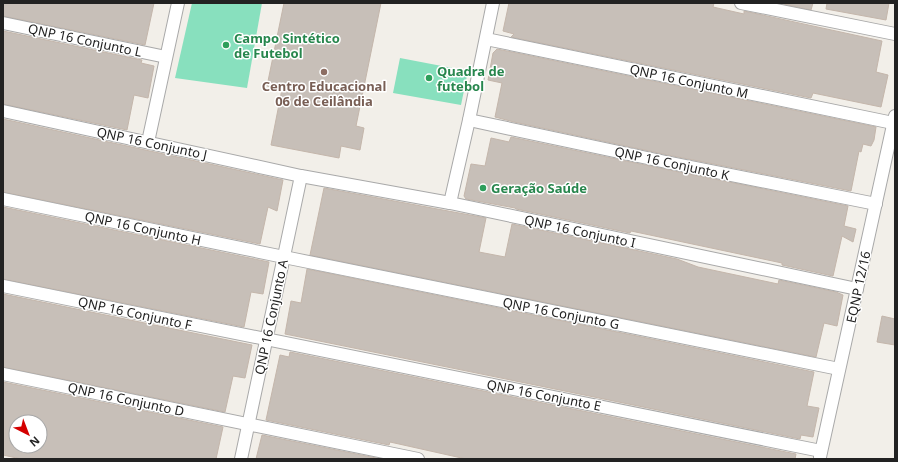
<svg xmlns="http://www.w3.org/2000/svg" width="898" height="462" viewBox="0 0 898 462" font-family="'Noto Sans',sans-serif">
<rect width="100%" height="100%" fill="#f2efe9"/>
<!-- pitch -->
<g fill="#88e0be">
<polygon points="192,3 262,3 247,88 175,78"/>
<polygon points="400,58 468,71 461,105 393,93"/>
</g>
<!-- building -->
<g fill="#c7bfb8" stroke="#c4b6ab" fill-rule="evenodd">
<polygon points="3,3 154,3 145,45 3,16"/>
<polygon points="284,3 381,3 356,126 364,128 360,150 341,146 339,158 271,145 282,89 267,86"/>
<polygon points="509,3 714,3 713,7 744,14 744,11 882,41 876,72 888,75 881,107 813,93 811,98 511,37 514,34 503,31"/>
<polygon points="779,3 813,3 811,10"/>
<polygon points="827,3 889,3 886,20 826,9"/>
<polygon points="3,31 142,60 141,63 154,66 148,98 134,95 127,130 3,104"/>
<polygon points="497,49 876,127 874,140 871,146 863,144 861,152 859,151 851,191 668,155 514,122 495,117 502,83 488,80 493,53"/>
<polygon points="3,119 283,180 277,211 268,207 260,244 3,192"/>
<polygon points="511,137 664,169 848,206 844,226 856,229 853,242 842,236 833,276 782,265 782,263 631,231 630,233 516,209 515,208 466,199 464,196 471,164 485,166 491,138 509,142"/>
<polygon points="324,188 486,218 479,252 505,257 512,224 677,259 698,267 778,284 779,280 836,292 843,295 837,326 824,323 816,357 310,255"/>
<polygon points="3,207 269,262 263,294 251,292 244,327 3,279"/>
<polygon points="307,269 814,372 807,406 819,408 813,437 801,435 800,439 285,334 291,301 301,303"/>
<polygon points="3,294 252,345 245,378 233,376 225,412 3,367"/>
<polygon points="882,316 895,319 895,345 877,342"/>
<polygon points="290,352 796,454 795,459 466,459 390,442 389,445 266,420 280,355 289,357"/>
<path d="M3 382 223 427 216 459H21L3 455ZM16 422H40V446H16Z"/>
<polygon points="262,435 381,459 256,459"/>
</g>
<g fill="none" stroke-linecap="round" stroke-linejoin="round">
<defs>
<g id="minor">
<polyline points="741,3 895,34"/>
<polyline points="3,23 166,57"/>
<polyline points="486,39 893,123"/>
<polyline points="3,111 301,176 450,203 857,289"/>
<polyline points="469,120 666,162 876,204"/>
<polyline points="148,142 178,3"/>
<polyline points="3,199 284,257 839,369"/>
<polyline points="450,203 469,120 493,3"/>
<polyline points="3,286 821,451"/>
<polyline points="3,374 418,459"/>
<polyline points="820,457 895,116"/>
<polyline points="241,459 301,176"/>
</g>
</defs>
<!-- minor casing -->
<use href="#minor" stroke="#a9a9a9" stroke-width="14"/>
<!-- minor -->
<use href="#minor" stroke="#fff" stroke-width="12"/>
</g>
<!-- markers -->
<g fill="#2e9e5b" stroke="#fff" stroke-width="1.5">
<circle cx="226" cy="45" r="4"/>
<circle cx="429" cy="78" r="4"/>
<circle cx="483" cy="188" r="4"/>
</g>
<circle fill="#8d6e63" stroke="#fff" stroke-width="1.5" cx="324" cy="72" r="4"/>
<g text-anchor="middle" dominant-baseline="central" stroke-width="3" stroke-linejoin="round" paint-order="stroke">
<!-- leisure labels -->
<g font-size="13" font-weight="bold" fill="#27864d" stroke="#fff" text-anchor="start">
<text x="234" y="38">Campo Sintético<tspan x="234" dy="15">de Futebol</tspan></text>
<text x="437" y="71">Quadra de<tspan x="437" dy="15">futebol</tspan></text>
<text x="491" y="188">Geração Saúde</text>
</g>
<!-- street labels -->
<g font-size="13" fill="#222" stroke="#fff">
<text transform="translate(85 40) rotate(12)">QNP 16 Conjunto L</text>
<text transform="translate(689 81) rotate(12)">QNP 16 Conjunto M</text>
<text transform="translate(152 143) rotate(12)">QNP 16 Conjunto J</text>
<text transform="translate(672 163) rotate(12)">QNP 16 Conjunto K</text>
<text transform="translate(143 228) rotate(12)">QNP 16 Conjunto H</text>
<text transform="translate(580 231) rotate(12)">QNP 16 Conjunto I</text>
<text transform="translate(858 287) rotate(-78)">EQNP 12/16</text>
<text transform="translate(135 313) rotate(12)">QNP 16 Conjunto F</text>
<text transform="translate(561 313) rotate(11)">QNP 16 Conjunto G</text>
<text transform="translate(271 317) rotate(-78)">QNP 16 Conjunto A</text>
<text transform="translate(544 395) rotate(11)">QNP 16 Conjunto E</text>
<text transform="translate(126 399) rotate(12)">QNP 16 Conjunto D</text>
</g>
<!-- education labels -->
<g font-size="13" font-weight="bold" fill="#785e54" stroke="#fff">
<text x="324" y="86">Centro Educacional<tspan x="324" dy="15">06 de Ceilândia</tspan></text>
</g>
</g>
<!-- border -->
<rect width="898" height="462" fill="none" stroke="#222222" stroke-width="8"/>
<!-- north arrow -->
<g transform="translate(28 434) rotate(138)"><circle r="19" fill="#ffffff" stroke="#a7a7a7"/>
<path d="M0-3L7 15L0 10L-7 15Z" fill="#d40000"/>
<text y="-6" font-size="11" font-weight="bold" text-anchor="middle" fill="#222222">N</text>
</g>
</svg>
